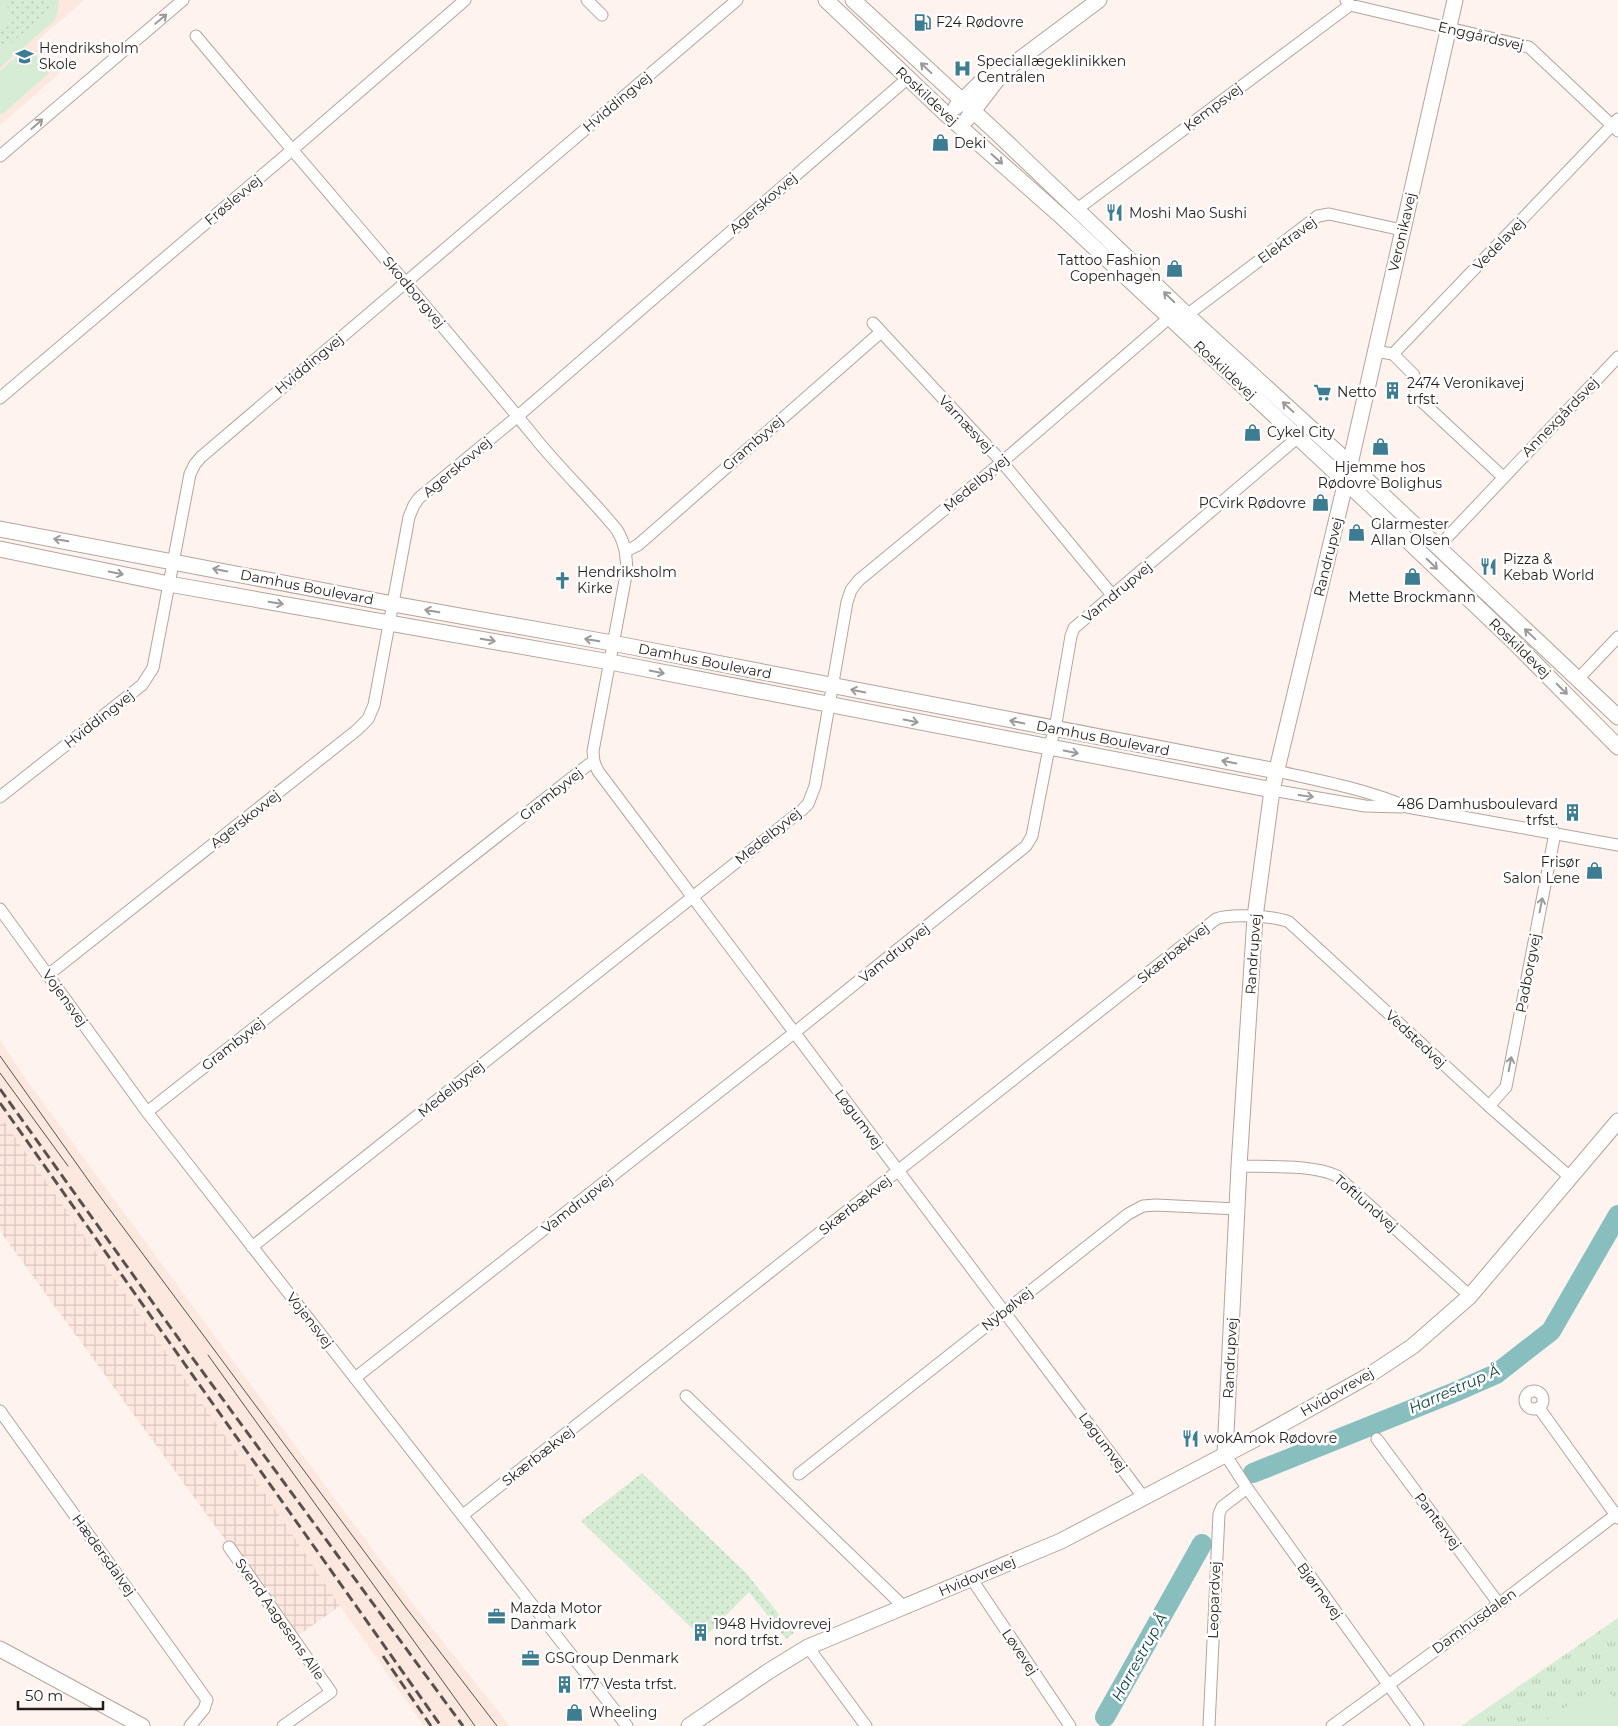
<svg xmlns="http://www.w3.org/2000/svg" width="1618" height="1726" viewBox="0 0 1618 1726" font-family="Montserrat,sans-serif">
<defs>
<pattern id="industrial-grid" width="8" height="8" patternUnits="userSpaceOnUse" patternTransform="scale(1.25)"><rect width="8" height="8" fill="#fde8e0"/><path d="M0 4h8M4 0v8" fill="none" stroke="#d9c7c0"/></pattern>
<pattern id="grass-dots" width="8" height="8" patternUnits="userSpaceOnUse" patternTransform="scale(1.25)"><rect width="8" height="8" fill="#d7ecd4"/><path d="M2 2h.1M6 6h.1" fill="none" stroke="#b8cab5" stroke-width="1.8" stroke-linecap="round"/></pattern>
<pattern id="park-tufts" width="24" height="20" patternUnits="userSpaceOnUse" patternTransform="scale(1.25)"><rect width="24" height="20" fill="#d7ecd4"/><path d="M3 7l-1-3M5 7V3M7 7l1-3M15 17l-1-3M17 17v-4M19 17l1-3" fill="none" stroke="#b8cab5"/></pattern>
</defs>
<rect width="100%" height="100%" fill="#fef3ef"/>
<!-- built -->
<g fill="#fde8e0">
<polygon points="0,0 84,0 37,41 62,71 0,125"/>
<polygon points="0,1040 27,1081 309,1464 423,1617 510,1726 424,1726 340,1606 249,1470 0,1116"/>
</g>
<!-- industrial -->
<polygon fill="url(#industrial-grid)" points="0,1116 249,1470 340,1606 296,1637 0,1231"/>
<!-- grass -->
<g fill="url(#grass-dots)">
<polygon points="0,0 53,0 50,10 0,53"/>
<polygon points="642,1473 746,1573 794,1633 786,1639 749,1592 703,1639 581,1521"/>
</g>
<!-- park -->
<polygon fill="url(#park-tufts)" points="1618,1618 1618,1726 1461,1726"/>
<!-- pitch -->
<g fill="#d7ecd4">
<polygon points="0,0 2,0 16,19 0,31"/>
<polygon points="53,0 59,0 56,19 0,68 0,53 50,10"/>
<polygon points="26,49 31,49 49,73 4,113 0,114 0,71"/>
<polygon points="1603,1682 1618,1704 1618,1726 1537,1726"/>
</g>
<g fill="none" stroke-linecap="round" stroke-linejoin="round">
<!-- river -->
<g stroke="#89bebe" stroke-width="20">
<polyline points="1253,1473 1455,1392 1496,1374 1551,1331 1618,1215"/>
<polyline points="1105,1717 1202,1544"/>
</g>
<defs>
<g id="street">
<polyline points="587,0 602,15"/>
<polyline points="1346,0 1350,5 1529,47 1618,131"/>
<path d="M196 36C309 171 425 303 536 439 562 471 591 498 617 530 625 543 626 554 627 570L593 751 594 762 598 771 1144 1498"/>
<polyline points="0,156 183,0"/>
<polyline points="1076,210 1350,5"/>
<polyline points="1187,315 1318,216 1329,214 1402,230"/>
<polyline points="873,323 1002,462 1113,596"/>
<polyline points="1374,351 1393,354 1618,119"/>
<polyline points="1393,354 1414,375 1417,397 1503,477"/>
<polyline points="0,398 292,150 465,0"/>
<polyline points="1438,547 1618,357"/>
<polyline points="626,551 638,545 881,332"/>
<polyline points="1578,679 1618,637"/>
<path d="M1277 771C1320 781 1366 789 1407 807L1618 845"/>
<polyline points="1272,790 1365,806 1402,807"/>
<polyline points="0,797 142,685 153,668 190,474 195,464 201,457 737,0"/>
<polyline points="0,909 147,1112 627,1726"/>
<polyline points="48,975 357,730 368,719 374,705 409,517 414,505 419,498 518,416 908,78"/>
<polyline points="1489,1106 1506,1087 1555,833"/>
<polyline points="147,1112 588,765 594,762"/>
<path d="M1239 1166C1267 1167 1312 1164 1337 1176L1470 1296"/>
<polyline points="252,1247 802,810 808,804 815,786 847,602 851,590 859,580 1002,462 1169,318"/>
<polyline points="355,1378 794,1033 1026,846 1032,836 1049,748 1055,729 1071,636 1074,628 1297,438"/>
<circle cx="1534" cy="1400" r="9"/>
<polyline points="686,1396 904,1607"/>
<polyline points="1539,1408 1618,1518"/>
<polyline points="0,1411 207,1700 204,1709 190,1726"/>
<polyline points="1377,1439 1499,1604"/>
<polyline points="1225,1454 1247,1488 1418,1726"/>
<polyline points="799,1474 1128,1214 1143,1206 1156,1205 1237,1209"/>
<path d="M463 1515 1216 919C1230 913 1275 916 1289 922L1489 1106 1571 1178"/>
<polyline points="229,1547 331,1692 283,1726"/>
<polyline points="971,1578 1070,1726"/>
<polyline points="808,1647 866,1726"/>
<polyline points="1209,1726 1219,1514 1222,1507 1247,1488"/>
<polyline points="1332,1726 1499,1604 1618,1513"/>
</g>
<g id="secondary">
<polyline points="826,0 948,116 1064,219 1363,498 1512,640 1618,747"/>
<polyline points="853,0 997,133 1187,315 1350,464 1618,717"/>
<polyline points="956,107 980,83 1004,71 1099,0"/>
<polyline points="967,119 1003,72"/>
<polyline points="0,529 393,604 612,643 1277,771"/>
<polyline points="0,549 169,584 610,662 1272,790"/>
<polyline points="1225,1454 1239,1166 1255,917 1272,790 1350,464 1455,0"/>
<polyline points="0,1649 142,1726"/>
<polyline points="689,1726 769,1671 808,1647 1061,1541 1259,1437 1368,1376 1413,1346 1470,1296 1618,1121"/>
</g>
</defs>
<!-- street casing -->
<use href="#street" stroke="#b5a49d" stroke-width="13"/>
<!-- secondary casing -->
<use href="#secondary" stroke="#b5a49d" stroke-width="17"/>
<!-- street -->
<use href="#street" stroke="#fff" stroke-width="11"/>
<!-- secondary -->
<use href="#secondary" stroke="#fff" stroke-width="15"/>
<!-- tram -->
<g stroke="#57504c" stroke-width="1">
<polyline points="0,1056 96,1191 407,1609 497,1726"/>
<polyline points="0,1073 68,1166"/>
<polyline points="208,1355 475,1726"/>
</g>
<!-- rail -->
<g stroke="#57504c" stroke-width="3" stroke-dasharray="10 5" stroke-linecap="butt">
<polyline points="0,1089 191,1356 463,1726"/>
<polyline points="0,1103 441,1726"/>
<polyline points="383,1656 431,1726"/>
</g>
</g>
<!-- one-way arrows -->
<defs><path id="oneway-shaft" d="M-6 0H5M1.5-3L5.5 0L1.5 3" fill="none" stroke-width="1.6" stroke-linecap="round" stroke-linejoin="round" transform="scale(1.25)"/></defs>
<g stroke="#9c9a98">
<use href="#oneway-shaft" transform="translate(161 19) rotate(-40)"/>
<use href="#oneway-shaft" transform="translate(926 68) rotate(-137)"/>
<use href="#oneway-shaft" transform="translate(37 124) rotate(-41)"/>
<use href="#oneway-shaft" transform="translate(997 159) rotate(42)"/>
<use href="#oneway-shaft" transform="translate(1169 297) rotate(-136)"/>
<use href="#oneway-shaft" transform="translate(1288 407) rotate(-137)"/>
<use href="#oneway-shaft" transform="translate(61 540) rotate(-170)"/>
<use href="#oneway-shaft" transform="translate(1432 564) rotate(44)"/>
<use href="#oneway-shaft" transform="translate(220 570) rotate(-169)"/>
<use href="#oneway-shaft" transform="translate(116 573) rotate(12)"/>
<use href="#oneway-shaft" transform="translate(276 603) rotate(10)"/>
<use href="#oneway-shaft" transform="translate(432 611) rotate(-170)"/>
<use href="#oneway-shaft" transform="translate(1530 634) rotate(-137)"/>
<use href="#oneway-shaft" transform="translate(488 640) rotate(10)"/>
<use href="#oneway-shaft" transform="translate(592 640) rotate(-170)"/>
<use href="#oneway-shaft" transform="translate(657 672) rotate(11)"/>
<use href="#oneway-shaft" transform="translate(1562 689) rotate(45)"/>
<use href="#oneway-shaft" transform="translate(858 691) rotate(-169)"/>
<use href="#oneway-shaft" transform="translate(911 721) rotate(11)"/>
<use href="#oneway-shaft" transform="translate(1017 722) rotate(-169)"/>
<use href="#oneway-shaft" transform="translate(1071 752) rotate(11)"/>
<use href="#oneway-shaft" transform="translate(1229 762) rotate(-169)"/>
<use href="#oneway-shaft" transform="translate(1306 796) rotate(8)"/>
<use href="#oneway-shaft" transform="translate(1541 905) rotate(-79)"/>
<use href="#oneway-shaft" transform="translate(1510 1064) rotate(-79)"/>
</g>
<!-- icons -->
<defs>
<symbol id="fuel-bare" viewBox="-9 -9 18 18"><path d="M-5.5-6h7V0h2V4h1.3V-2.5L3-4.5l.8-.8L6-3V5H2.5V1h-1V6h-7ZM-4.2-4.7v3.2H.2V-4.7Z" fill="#3e7c92" stroke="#fff" stroke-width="2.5" paint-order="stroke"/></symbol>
<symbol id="school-bare" viewBox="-9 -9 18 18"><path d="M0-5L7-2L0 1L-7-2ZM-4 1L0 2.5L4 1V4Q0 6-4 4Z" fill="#3e7c92" stroke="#fff" stroke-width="2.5" paint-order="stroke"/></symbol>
<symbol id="hospital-bare" viewBox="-9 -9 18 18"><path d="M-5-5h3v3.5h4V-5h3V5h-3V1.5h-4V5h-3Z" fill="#3e7c92" stroke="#fff" stroke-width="2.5" paint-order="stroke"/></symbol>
<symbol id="shop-bare" viewBox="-9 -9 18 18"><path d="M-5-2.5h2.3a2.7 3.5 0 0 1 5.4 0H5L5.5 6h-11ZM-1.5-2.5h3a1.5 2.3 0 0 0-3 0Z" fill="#3e7c92" stroke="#fff" stroke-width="2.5" paint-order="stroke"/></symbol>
<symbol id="restaurant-bare" viewBox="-9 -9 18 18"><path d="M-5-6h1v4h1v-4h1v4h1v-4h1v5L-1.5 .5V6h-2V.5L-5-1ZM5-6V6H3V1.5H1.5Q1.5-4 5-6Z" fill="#3e7c92" stroke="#fff" stroke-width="2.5" paint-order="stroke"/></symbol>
<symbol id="building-bare" viewBox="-9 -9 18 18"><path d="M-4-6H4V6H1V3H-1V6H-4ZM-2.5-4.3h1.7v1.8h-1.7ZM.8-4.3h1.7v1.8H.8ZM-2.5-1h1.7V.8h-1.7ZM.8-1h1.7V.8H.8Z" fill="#3e7c92" stroke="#fff" stroke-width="2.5" paint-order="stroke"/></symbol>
<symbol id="supermarket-bare" viewBox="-9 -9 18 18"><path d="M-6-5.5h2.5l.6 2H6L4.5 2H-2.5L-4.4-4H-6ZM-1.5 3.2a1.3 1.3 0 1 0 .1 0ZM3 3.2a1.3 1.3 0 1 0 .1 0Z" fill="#3e7c92" stroke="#fff" stroke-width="2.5" paint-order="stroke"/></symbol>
<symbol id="church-bare" viewBox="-9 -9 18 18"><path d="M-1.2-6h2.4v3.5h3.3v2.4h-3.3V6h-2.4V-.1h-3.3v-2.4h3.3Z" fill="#3e7c92" stroke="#fff" stroke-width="2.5" paint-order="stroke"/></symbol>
<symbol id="office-bare" viewBox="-9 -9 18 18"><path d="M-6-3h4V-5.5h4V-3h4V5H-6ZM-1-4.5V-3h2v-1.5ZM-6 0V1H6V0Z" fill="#3e7c92" stroke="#fff" stroke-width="2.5" paint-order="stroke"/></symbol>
</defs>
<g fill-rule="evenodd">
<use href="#fuel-bare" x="910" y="10" width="25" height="25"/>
<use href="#school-bare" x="12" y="44" width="25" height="25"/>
<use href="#hospital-bare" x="950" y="56" width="25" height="25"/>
<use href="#shop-bare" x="928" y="130" width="25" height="25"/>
<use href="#restaurant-bare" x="1102" y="200" width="25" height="25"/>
<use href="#shop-bare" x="1162" y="256" width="25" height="25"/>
<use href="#building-bare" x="1380" y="378" width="25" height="25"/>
<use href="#supermarket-bare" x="1310" y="380" width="25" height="25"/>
<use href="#shop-bare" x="1240" y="420" width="25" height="25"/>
<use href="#shop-bare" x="1368" y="434" width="25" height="25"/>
<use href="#shop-bare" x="1308" y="490" width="25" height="25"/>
<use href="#shop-bare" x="1344" y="520" width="25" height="25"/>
<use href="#restaurant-bare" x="1476" y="554" width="25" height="25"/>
<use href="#shop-bare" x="1400" y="564" width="25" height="25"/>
<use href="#church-bare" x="550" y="568" width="25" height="25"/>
<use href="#building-bare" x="1560" y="800" width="25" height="25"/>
<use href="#shop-bare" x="1582" y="858" width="25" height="25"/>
<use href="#restaurant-bare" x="1178" y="1426" width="25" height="25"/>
<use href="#office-bare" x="484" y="1604" width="25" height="25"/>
<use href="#building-bare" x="688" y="1620" width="25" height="25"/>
<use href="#office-bare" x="518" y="1646" width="25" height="25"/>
<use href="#building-bare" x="552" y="1672" width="25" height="25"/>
<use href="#shop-bare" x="562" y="1700" width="25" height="25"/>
</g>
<g text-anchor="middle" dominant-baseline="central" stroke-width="5" stroke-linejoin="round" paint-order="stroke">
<!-- poi labels -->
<g font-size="14" fill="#241e1b" stroke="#fff" text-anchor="start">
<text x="936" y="22">F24 Rødovre</text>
<text x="39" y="48">Hendriksholm<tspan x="39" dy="16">Skole</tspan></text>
<text x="977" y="61">Speciallægeklinikken<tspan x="977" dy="16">Centralen</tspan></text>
<text x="954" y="143">Deki</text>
<text x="1129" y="213">Moshi Mao Sushi</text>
<text x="1161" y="260" text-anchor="end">Tattoo Fashion<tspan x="1161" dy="16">Copenhagen</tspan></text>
<text x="1407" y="383">2474 Veronikavej<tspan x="1407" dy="16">trfst.</tspan></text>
<text x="1337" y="392">Netto</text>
<text x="1267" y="432">Cykel City</text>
<text x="1380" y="467" text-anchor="middle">Hjemme hos<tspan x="1380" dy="16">Rødovre Bolighus</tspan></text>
<text x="1306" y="503" text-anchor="end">PCvirk Rødovre</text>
<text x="1371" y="524">Glarmester<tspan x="1371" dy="16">Allan Olsen</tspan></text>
<text x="1503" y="559">Pizza &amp;<tspan x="1503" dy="16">Kebab World</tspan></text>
<text x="577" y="572">Hendriksholm<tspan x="577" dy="16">Kirke</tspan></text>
<text x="1412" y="597" text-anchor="middle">Mette Brockmann</text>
<text x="1558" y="804" text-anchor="end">486 Damhusboulevard<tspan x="1558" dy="16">trfst.</tspan></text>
<text x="1580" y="862" text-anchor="end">Frisør<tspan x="1580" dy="16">Salon Lene</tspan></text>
<text x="1204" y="1438">wokAmok Rødovre</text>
<text x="510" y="1608">Mazda Motor<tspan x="510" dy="16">Danmark</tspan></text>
<text x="714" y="1624">1948 Hvidovrevej<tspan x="714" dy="16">nord trfst.</tspan></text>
<text x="545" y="1658">GSGroup Denmark</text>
<text x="578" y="1684">177 Vesta trfst.</text>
<text x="589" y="1712">Wheeling</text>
</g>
<!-- street labels -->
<g font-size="14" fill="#241e1b" stroke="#fff">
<text transform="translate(1481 36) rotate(13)">Enggårdsvej</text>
<text transform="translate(927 96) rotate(43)">Roskildevej</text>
<text transform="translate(617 102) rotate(-40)">Hviddingvej</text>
<text transform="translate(1213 107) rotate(-37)">Kempsvej</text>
<text transform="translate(233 200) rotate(-40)">Frøslevvej</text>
<text transform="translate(763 203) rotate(-41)">Agerskovvej</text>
<text transform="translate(1402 232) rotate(-77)">Veronikavej</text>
<text transform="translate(1287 240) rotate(-36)">Elektravej</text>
<text transform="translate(1499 244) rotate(-46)">Vedelavej</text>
<text transform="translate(414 292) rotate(50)">Skodborgvej</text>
<text transform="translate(309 364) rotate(-40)">Hviddingvej</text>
<text transform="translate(1225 370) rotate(43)">Roskildevej</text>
<text transform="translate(1560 417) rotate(-46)">Annexgårdsvej</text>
<text transform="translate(966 424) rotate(47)">Varnæsvej</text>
<text transform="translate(753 443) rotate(-41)">Grambyvej</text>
<text transform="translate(457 467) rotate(-40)">Agerskovvej</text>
<text transform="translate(976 483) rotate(-40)">Medelbyvej</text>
<text transform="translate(1328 557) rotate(-76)">Randrupvej</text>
<text transform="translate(307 587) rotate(11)">Damhus Boulevard</text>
<text transform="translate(1117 592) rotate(-40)">Vamdrupvej</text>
<text transform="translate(1520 648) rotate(44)">Roskildevej</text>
<text transform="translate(705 661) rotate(11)">Damhus Boulevard</text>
<text transform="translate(99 719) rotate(-38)">Hviddingvej</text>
<text transform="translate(1103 738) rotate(11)">Damhus Boulevard</text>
<text transform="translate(551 794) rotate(-38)">Grambyvej</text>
<text transform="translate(245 819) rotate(-38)">Agerskovvej</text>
<text transform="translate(768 836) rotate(-39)">Medelbyvej</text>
<text transform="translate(894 953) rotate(-39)">Vamdrupvej</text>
<text transform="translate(1173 953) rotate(-39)">Skærbækvej</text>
<text transform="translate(1253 954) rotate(-86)">Randrupvej</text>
<text transform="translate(1528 973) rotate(-79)">Padborgvej</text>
<text transform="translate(65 998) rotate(54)">Vojensvej</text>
<text transform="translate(1416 1039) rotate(43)">Vedstedvej</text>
<text transform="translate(233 1044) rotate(-38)">Grambyvej</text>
<text transform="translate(451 1089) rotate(-39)">Medelbyvej</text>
<text transform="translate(859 1119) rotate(53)">Løgumvej</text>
<text transform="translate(1366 1203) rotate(41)">Toftlundvej</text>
<text transform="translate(577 1204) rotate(-38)">Vamdrupvej</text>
<text transform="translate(855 1205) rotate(-38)">Skærbækvej</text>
<text transform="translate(1007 1309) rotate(-38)">Nybølvej</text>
<text transform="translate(310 1320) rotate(52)">Vojensvej</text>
<text transform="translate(1230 1358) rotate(-87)">Randrupvej</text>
<text transform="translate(1337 1392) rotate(-30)">Hvidovrevej</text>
<text transform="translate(1103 1442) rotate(53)">Løgumvej</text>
<text transform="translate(538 1456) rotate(-38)">Skærbækvej</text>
<text transform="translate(1438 1521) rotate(53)">Pantervej</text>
<text transform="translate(104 1555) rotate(54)">Hædersdalvej</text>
<text transform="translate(977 1576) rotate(-23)">Hvidovrevej</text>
<text transform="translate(1320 1591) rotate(54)">Bjørnevej</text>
<text transform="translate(1214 1600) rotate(-88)">Leopardvej</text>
<text transform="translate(280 1619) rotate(55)">Svend Aagesens Alle</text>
<text transform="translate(1474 1621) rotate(-36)">Damhusdalen</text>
<text transform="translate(1020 1652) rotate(56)">Løvevej</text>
</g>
<!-- water labels -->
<g font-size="15" font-style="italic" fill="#0b3e3f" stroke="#fff">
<text transform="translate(1454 1389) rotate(-24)">Harrestrup Å</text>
<text transform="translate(1139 1657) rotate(-61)">Harrestrup Å</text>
</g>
</g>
<!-- scale -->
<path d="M18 1701v8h85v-8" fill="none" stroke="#241e1b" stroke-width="2.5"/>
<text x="25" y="1701" font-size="15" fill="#241e1b" stroke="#ffffff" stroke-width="4" paint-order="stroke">50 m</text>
</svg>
